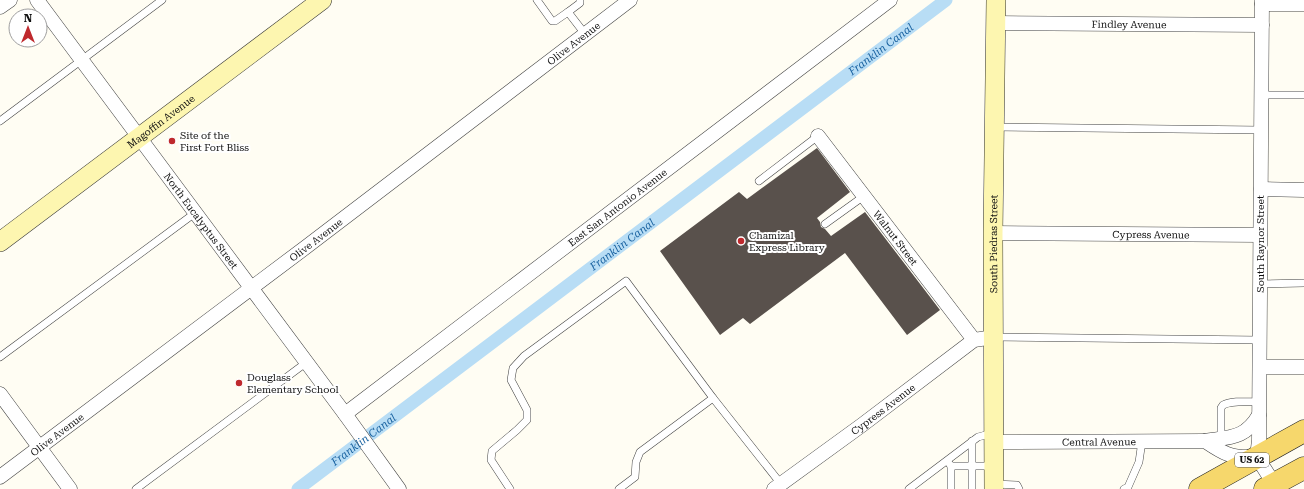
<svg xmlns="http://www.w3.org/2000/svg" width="1304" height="489" viewBox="0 0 1304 489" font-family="'Roboto Serif',serif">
<rect width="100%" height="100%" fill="#fffdf3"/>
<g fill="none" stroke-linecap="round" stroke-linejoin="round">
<!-- canal -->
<path stroke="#b8ddf5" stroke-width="13" id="s1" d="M298 489 946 0"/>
</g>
<!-- building -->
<polygon fill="#59514c" points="817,148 850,192 817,218 820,222 821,227 825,229 831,236 865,212 940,310 907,335 845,253 750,324 743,318 720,335 660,251 739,192 747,199"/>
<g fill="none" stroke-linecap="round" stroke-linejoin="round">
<defs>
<g id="lane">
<polyline points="537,0 552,21 555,21 568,12"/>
<polyline points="580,0 580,3 568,12 585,34"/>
<polyline points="1261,95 1304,95"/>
<polyline points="0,121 162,0"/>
<polyline points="995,127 1261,130"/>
<polyline points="759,181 818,136"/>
<polyline points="825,224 864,196"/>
<polyline points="1260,284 1304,283"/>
<polyline points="994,337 1260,340"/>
<polyline points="0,357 195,213"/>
<path d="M1221 438V408L1223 405C1233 400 1247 402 1259 402"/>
<polyline points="972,441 972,489"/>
<polyline points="948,462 951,466 951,489"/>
<polyline points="951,466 992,466"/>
<polyline points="994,484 1017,485 1019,489"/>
<polyline points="136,489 307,362"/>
<polyline points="510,489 491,460 492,451 517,430 527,420 527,410 511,380 513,368 524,356 626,281 713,398 781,484"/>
<polyline points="619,489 635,477 636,462 640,452 713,398"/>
<polyline points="909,489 978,437 993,433"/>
<polyline points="1124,489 1128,487 1139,462 1142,441"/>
</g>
<g id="street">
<path id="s2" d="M37 0 345 414 399 489"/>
<polyline points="1262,0 1259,440 1257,457 1274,484"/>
<polyline points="1262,4 1304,4"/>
<polyline points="0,7 10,0"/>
<path id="s3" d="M996 23 1262 25"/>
<path id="s4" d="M818 136 974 340"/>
<polyline points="1261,189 1304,190"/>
<path id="s5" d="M993 233 1260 235"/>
<polyline points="1260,367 1304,367"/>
<polyline points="0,394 70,489"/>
<path id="s6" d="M345 414 890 0"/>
<path d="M1205 441C1230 437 1245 439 1259 415"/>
<path id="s7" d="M994 442 1205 441C1223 453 1230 458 1253 457"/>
<path id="s8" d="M0 477 306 247 630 0"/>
<path id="s9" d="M774 489 862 425 974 340 994 337"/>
</g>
<g id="secondary">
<path id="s10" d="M0 242 322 0"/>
<path id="s11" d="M994 489 993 233 996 0"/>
</g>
<g id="primary">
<polyline points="1200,489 1304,431"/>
<polyline points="1265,489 1304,468"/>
</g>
</defs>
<!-- lane casing -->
<use href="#lane" stroke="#434343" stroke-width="8"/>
<!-- street casing -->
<use href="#street" stroke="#434343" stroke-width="15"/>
<!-- secondary casing -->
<use href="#secondary" stroke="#323232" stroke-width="20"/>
<!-- primary casing -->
<use href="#primary" stroke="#212121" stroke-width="23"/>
<!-- lane -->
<use href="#lane" stroke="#fff" stroke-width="7"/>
<!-- street -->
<use href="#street" stroke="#fff" stroke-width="14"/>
<!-- secondary -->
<use href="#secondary" stroke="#fdf6b0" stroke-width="19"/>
<!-- primary -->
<use href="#primary" stroke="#f6d76c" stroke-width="22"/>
</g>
<!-- markers -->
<g fill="#bf292d" stroke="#fff" stroke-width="1.5">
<circle cx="172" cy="141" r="4"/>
<circle cx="741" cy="241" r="4"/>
<circle cx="239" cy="383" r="4"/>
</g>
<g text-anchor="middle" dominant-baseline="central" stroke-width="4" stroke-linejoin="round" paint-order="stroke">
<!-- shield labels -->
<rect fill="#fff" stroke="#585858" stroke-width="1" x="1235" y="453" width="34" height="14" rx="3"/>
<g font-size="9" font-weight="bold" fill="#101010">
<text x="1252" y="460">US 62</text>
</g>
<!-- street labels -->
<g font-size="10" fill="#101010" stroke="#fff">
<text stroke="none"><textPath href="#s3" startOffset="133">Findley Avenue</textPath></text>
<text stroke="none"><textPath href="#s8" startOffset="719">Olive Avenue</textPath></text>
<text stroke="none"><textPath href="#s10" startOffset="201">Magoffin Avenue</textPath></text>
<text stroke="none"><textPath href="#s6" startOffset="342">East San Antonio Avenue</textPath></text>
<text stroke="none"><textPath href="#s2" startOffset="275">North Eucalyptus Street</textPath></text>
<text stroke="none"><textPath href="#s5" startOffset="158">Cypress Avenue</textPath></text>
<text stroke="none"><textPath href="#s4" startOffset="128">Walnut Street</textPath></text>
<text stroke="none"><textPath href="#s8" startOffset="395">Olive Avenue</textPath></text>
<text stroke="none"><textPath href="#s11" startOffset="245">South Piedras Street</textPath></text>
<text transform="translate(1260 244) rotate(-90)">South Raynor Street</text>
<text stroke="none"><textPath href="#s9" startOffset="135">Cypress Avenue</textPath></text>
<text stroke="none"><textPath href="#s8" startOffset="71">Olive Avenue</textPath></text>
<text stroke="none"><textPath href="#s7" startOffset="105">Central Avenue</textPath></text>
</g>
<!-- poi labels -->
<g font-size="10" fill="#101010" stroke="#fff" text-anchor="start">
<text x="180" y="135">Site of the<tspan x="180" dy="12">First Fort Bliss</tspan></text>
<text x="749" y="235">Chamizal<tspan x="749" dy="12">Express Library</tspan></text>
<text x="247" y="377">Douglass<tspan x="247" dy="12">Elementary School</tspan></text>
</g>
<!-- water labels -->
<g font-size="11" font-style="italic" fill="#1a63a1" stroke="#fff">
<text stroke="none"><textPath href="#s1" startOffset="730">Franklin Canal</textPath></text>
<text stroke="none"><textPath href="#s1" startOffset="406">Franklin Canal</textPath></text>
<text stroke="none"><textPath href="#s1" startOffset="82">Franklin Canal</textPath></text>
</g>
</g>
<!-- north arrow -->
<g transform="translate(28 28)"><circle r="19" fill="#ffffff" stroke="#9f9f9f"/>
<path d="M0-3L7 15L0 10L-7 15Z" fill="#bf292d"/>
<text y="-6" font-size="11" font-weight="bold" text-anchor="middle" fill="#101010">N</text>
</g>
</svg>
